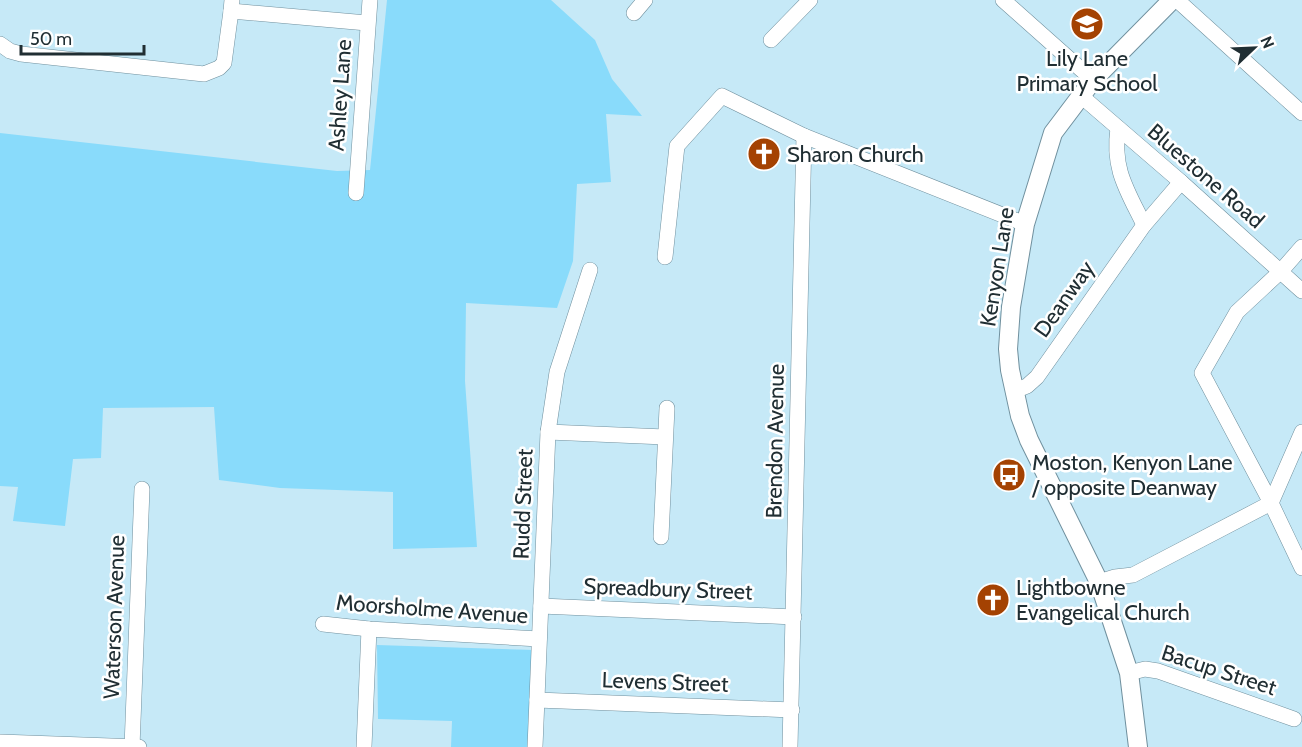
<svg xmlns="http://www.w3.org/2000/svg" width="1302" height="747" viewBox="0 0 1302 747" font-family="Cabin,sans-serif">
<rect width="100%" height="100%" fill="#c6e9f7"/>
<!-- green -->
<g fill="#89dbfb">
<polygon points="387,0 551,0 595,40 612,79 642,116 606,114 611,182 577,184 573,261 557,308 466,303 465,381 477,547 393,549 393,492 280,488 219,480 214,407 103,408 101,458 73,459 65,526 13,521 18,487 0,486 0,133 337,171 370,170"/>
<polygon points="377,645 535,650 530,747 451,747 452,721 378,719"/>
</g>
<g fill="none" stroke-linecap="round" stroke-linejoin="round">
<defs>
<g id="minor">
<polyline points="232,0 231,11 367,23"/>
<polyline points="1003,0 1093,80"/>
<polyline points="1177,0 1302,113"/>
<polyline points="634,13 645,0"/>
<polyline points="771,40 810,0"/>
<polyline points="0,44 10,51 21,54 204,74 219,68 224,63 231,11"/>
<polyline points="1080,95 1181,182 1302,291"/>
<path d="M1118 128C1112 169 1127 190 1144 225"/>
<polyline points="356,193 370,0"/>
<polyline points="1302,247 1281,271 1237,312 1202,373 1271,503 1302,568"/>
<polyline points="665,257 677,146 722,96 804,136 1025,224"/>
<polyline points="1014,391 1027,386 1037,377 1144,225 1181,182"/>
<polyline points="548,432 665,437"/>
<polyline points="661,537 667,408"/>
<polyline points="1099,582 1115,577 1133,575 1271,503 1302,432"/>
<polyline points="541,606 794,617"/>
<polyline points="323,624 369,629 539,639"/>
<polyline points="1129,673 1145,669 1158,671 1294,719"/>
<polyline points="537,700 792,710"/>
<polyline points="0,742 139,747"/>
<polyline points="132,747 142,489"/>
<polyline points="364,747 369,629"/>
<polyline points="535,747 548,432 557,372 590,270"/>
<polyline points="790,747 804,136"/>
</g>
<polyline id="tertiary" points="1138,747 1129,673 1099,582 1029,440 1020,416 1010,370 1008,349 1011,307 1025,224 1053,133 1093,80 1172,0"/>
</defs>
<!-- minor casing -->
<use href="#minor" stroke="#70909e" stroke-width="16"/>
<!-- tertiary casing -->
<use href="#tertiary" stroke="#70909e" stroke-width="20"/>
<!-- minor -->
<use href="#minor" stroke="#fff" stroke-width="15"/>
<!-- tertiary -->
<use href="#tertiary" stroke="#fff" stroke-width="18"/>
</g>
<!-- icons -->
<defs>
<symbol id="school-disc" viewBox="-11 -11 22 22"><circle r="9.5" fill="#a44202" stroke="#fff"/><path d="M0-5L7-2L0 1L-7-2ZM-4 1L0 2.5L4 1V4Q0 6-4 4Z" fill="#fff"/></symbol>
<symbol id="church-disc" viewBox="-11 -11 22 22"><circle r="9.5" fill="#a44202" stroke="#fff"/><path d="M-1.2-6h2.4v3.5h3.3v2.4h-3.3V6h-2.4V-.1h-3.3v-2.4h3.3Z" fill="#fff"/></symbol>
<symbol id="bus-disc" viewBox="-11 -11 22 22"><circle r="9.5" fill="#a44202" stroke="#fff"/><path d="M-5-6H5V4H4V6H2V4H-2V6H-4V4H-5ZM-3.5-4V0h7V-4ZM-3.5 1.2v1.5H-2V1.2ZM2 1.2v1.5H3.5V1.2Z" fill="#fff"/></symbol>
</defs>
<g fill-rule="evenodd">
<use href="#school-disc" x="1068" y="5" width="38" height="38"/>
<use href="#church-disc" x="745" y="135" width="38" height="38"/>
<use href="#bus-disc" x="990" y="456" width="38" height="38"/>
<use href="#church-disc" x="974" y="581" width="38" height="38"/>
</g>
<g text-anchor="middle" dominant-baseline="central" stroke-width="5" stroke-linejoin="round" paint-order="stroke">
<!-- poi labels -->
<g font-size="22" fill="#202e33" stroke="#fff" text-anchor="start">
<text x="1087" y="58" text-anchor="middle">Lily Lane<tspan x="1087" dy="25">Primary School</tspan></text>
<text x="787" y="154">Sharon Church</text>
<text x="1032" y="462">Moston, Kenyon Lane<tspan x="1032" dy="25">/ opposite Deanway</tspan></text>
<text x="1016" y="587">Lightbowne<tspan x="1016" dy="25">Evangelical Church</tspan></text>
</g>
<!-- street labels -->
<g font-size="22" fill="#202e33" stroke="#fff">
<text transform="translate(340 95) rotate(-86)">Ashley Lane</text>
<text transform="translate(1206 176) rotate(41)">Bluestone Road</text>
<text transform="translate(997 267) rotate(-81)">Kenyon Lane</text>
<text transform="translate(1064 299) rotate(-55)">Deanway</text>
<text transform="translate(775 441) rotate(-89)">Brendon Avenue</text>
<text transform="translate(523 504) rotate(-88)">Rudd Street</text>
<text transform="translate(668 589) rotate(2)">Spreadbury Street</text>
<text transform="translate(432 609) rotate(4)">Moorsholme Avenue</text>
<text transform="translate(114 617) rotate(-88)">Waterson Avenue</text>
<text transform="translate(1219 670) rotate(18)">Bacup Street</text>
<text transform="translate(665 682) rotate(2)">Levens Street</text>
</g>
</g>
<!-- north arrow -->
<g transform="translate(1254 48) rotate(67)" stroke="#ffffff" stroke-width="4.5" paint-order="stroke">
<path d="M0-4.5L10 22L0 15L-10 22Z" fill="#202e33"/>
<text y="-9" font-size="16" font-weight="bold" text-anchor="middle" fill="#202e33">N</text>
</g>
<!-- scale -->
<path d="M21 45v9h123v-9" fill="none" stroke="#202e33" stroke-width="3"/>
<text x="30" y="45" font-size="18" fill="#202e33" stroke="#ffffff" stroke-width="4.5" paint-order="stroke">50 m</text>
</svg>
